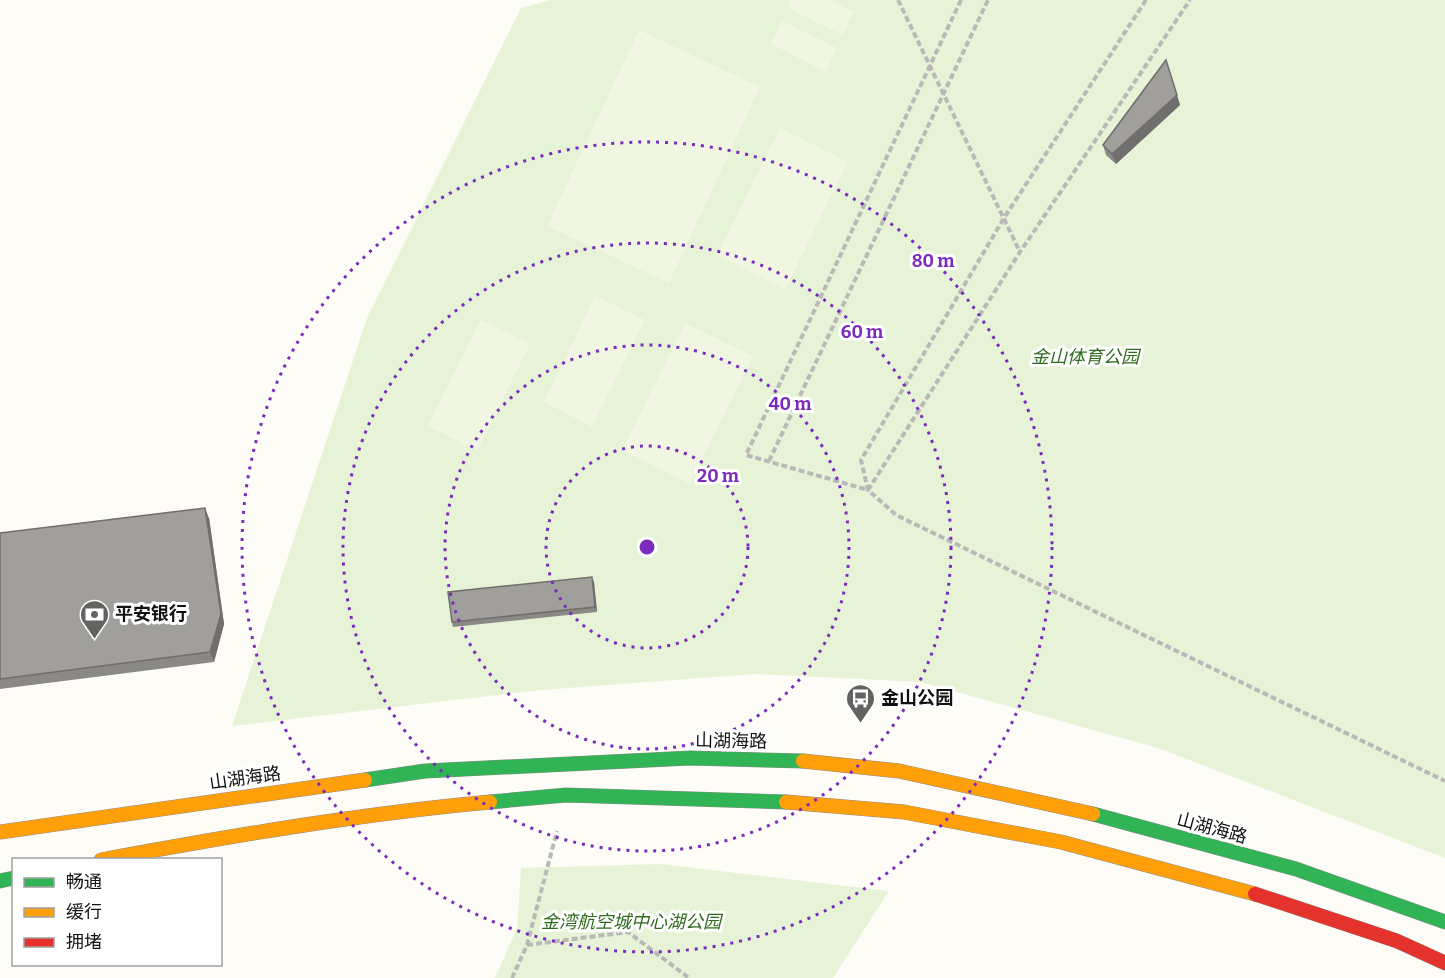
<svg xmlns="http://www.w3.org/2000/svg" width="1445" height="978" viewBox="0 0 1445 978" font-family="Bitter,'Noto Sans SC',serif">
<rect width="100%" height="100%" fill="#fdfcf7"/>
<!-- green -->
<g fill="#e7f3d7">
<polygon points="551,0 1445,0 1445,858 1158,748 921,682 755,674 541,690 232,726 367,318 521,8"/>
<polygon points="661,864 889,891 833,978 495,978 517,928 521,868"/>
</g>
<!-- pitch -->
<g fill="#f0f6e1">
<polygon points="791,0 830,0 854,12 843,35 788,8"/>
<polygon points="782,21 837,48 826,72 771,44"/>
<polygon points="639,30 760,87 669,283 547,226"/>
<polygon points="780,128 848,162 785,289 717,255"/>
<polygon points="595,296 645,320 592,427 544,402"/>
<polygon points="481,320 530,344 477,451 428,426"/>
<polygon points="685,323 753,356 690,484 622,450"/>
</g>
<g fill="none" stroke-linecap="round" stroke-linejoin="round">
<defs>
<g id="fast">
<polyline points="365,780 425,771 690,758 803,761"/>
<polyline points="490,802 566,795 786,802"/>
<polyline points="1093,814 1296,869 1445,922"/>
<polyline points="0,881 14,878"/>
</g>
<g id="slow">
<polyline points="803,761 899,771 1093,814"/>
<polyline points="786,802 904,812 1061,842 1255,894"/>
<polyline points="0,832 365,780"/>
<path d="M101 860C230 836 359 814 490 802"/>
</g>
<polyline id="jam" points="1255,894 1397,941 1445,963"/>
</defs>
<!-- fast casing -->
<use href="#fast" stroke="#8e8d8b" stroke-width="15"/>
<!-- slow casing -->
<use href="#slow" stroke="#8e8d8b" stroke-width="15"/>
<!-- jam casing -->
<use href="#jam" stroke="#8e8d8b" stroke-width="15"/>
<!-- path -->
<g stroke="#b9b9b8" stroke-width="4" stroke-dasharray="6 3" stroke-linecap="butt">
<polyline points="898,0 1020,252"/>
<polyline points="961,0 746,455 868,490 1020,252 1190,0"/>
<polyline points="1146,0 1004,218 861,460 868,490 896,515 1445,781"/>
<polyline points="769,461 988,0"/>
<polyline points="527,945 628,932 689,978"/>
<polyline points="512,978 527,945 557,831"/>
</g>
<!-- fast -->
<use href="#fast" stroke="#30b455" stroke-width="14"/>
<!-- slow -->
<use href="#slow" stroke="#ff9f0a" stroke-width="14"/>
<!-- jam -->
<use href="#jam" stroke="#e5322d" stroke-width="14"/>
</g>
<!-- wall -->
<g fill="#8a8986">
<polygon points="1169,70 1180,105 1116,164 1106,155 1103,145"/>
<polygon points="209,518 224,624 214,662 0,689 0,533"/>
<polygon points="594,582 597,612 453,627 452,622"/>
</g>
<!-- shaded-wall -->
<g fill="#716f6d">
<polygon points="1169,70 1180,105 1116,164 1112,154"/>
<polygon points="205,508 209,518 224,624 214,662 210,652"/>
<polygon points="592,577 594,582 597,612 595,607"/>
</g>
<!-- building -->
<g fill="#a19f9c" stroke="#716f6d" stroke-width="1.5">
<polygon points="1166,60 1177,95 1112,154 1103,145"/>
<polygon points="205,508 221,614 210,652 0,679 0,533"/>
<polygon points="592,577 595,607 452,622 448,592"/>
</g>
<!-- distance rings -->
<g fill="none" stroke="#7b2cbf" stroke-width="3" stroke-dasharray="3 6">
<circle cx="647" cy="547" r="101"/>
<circle cx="647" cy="547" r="202"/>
<circle cx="647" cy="547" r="304"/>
<circle cx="647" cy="547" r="405"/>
</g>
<!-- icons -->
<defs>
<symbol id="bank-pin" viewBox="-11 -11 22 30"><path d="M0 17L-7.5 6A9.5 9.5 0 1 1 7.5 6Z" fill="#646362" stroke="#fff"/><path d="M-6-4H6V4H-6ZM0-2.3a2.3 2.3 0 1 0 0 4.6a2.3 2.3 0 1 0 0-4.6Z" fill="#fff"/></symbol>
<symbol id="bus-pin" viewBox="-11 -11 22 30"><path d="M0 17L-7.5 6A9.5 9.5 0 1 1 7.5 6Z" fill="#646362" stroke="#fff"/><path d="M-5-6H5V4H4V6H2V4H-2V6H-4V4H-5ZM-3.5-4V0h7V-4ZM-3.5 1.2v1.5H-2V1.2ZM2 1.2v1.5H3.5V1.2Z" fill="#fff"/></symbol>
</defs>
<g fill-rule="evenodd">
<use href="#bank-pin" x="78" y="598" width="33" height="45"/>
<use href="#bus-pin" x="844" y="682" width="33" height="45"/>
</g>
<g text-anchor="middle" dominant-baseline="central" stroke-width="6" stroke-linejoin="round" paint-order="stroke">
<!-- park labels -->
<g font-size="18" font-style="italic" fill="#2f6b1f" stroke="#fff">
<text x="1085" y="357">金山体育公园</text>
<text x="631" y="922">金湾航空城中心湖公园</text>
</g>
<!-- poi labels -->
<g font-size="18" font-weight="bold" fill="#111" stroke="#fff" text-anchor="start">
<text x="115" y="614">平安银行</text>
<text x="881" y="698">金山公园</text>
</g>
<!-- street labels -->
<g font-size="18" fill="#111" stroke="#fff">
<text transform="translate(731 741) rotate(1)">山湖海路</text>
<text transform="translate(245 778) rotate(-8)">山湖海路</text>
<text transform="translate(1212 828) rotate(15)">山湖海路</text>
</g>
</g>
<circle cx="647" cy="547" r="9" fill="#7b2cbf" stroke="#fff" stroke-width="3"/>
<g font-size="18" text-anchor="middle" font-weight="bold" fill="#7b2cbf" stroke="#fff" stroke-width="6" stroke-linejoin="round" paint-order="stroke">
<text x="933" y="267">80 m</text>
<text x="862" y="338">60 m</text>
<text x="790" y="410">40 m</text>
<text x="718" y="482">20 m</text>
</g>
<!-- legend -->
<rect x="12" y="858" width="210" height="108" fill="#ffffff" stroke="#a0a0a0" stroke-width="1.5"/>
<rect x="24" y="878" width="30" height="9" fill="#30b455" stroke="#a0a0a0" stroke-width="1.5"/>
<text x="66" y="888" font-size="18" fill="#111111">畅通</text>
<rect x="24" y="908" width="30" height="9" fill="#ff9f0a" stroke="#a0a0a0" stroke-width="1.5"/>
<text x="66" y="918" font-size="18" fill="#111111">缓行</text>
<rect x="24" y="938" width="30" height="9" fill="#e5322d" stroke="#a0a0a0" stroke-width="1.5"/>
<text x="66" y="948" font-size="18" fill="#111111">拥堵</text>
</svg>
